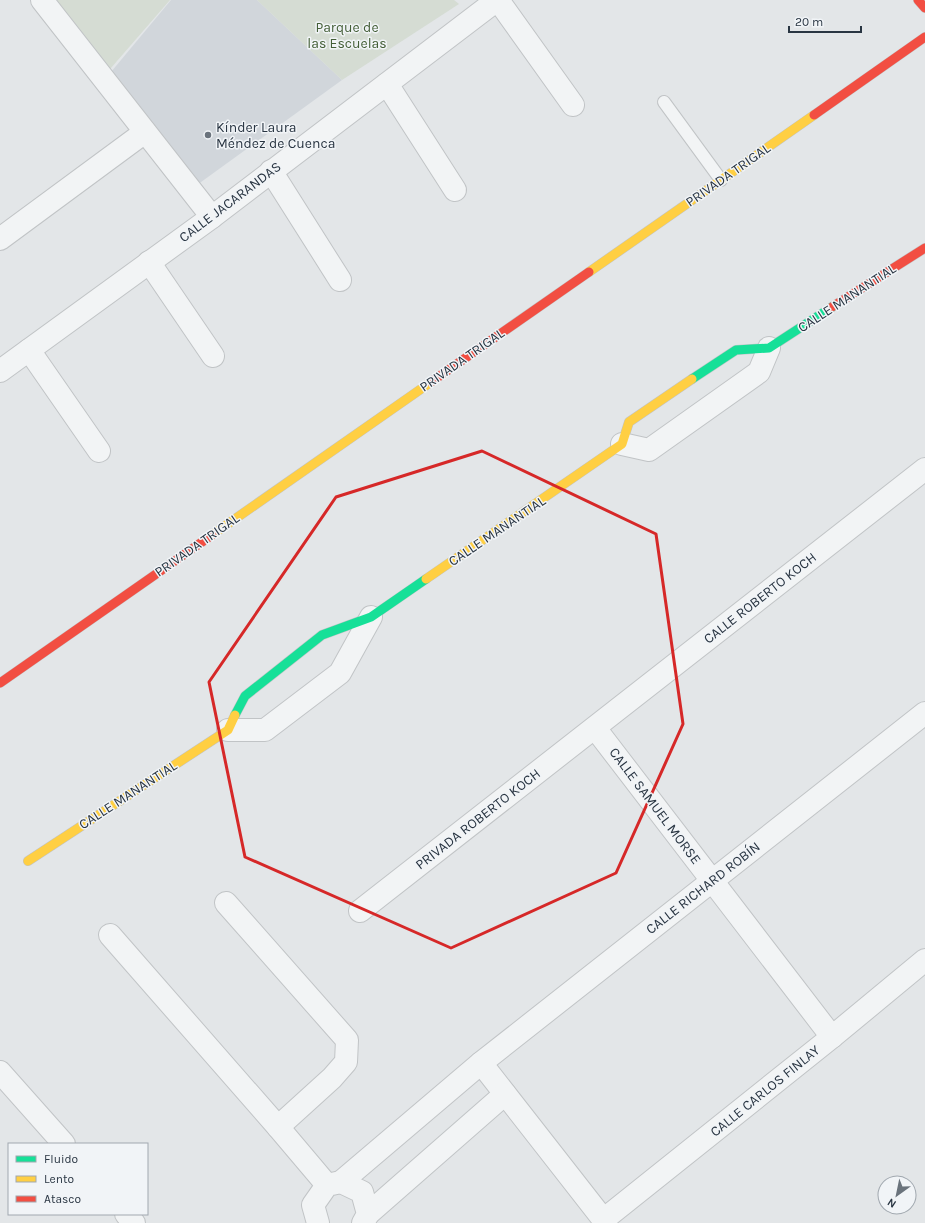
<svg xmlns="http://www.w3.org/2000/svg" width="925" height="1223" viewBox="0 0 925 1223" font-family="Karla,sans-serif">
<rect width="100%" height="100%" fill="#e3e6e8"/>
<!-- built -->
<polygon fill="#d1d6db" points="171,0 257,0 342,80 190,190 106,78"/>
<!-- green -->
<g fill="#d5dcd3">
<polygon points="45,0 170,0 104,76"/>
<polygon points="257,0 454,0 459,4 342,80"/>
</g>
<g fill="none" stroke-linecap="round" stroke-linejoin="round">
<defs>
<polyline id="lane" points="664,102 721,180"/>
<g id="street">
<polyline points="42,0 212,217"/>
<polyline points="498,0 573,105"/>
<polyline points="387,84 455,190"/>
<polyline points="271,171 340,280"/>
<polyline points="0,239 145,132"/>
<polyline points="149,262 213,356"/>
<polyline points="29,350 99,451"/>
<polyline points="0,371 212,217 497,0"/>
<polyline points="622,444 649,450 759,372 769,348"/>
<polyline points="595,728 832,1037"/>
<polyline points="228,730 265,730 340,673 371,617"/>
<polyline points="226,903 347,1040 346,1062 332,1078 278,1127"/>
<polyline points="360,911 925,469"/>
<polyline points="110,935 278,1127 327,1185"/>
<polyline points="481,1063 606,1223"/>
<polyline points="0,1072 64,1144"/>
<polyline points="341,1182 481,1063 925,713"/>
<polyline points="126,1214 134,1223"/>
<polyline points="368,1214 505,1094"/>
<polyline points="603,1220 832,1037 925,960"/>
<polyline points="318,1223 313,1205 327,1185 341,1182 362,1192 368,1214 363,1223"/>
</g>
<g id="fast">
<polyline points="692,379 736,350 769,348 832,307"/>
<polyline points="235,715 245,696 322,635 371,617 426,579"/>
</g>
<g id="slow">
<polyline points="589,272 814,115"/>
<polyline points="212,535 431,382"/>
<polyline points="426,579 622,444 629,422 692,379"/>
<polyline points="28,861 228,730 235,715"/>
</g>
<g id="jam">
<polyline points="918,0 925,8"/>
<polyline points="814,115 925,37"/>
<polyline points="832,307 925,248"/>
<polyline points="431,382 589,272"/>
<polyline points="0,683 212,535"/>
</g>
</defs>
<!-- lane casing -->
<use href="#lane" stroke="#c1c4c6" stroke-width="14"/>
<!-- street casing -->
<use href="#street" stroke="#c1c4c6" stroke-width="24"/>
<!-- fast casing -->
<use href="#fast" stroke="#c1c4c6" stroke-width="10"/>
<!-- slow casing -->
<use href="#slow" stroke="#c1c4c6" stroke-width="10"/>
<!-- jam casing -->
<use href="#jam" stroke="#c1c4c6" stroke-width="10"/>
<!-- lane -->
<use href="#lane" stroke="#f2f4f5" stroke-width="12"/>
<!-- street -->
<use href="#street" stroke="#f2f4f5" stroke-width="22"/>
<!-- fast -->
<use href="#fast" stroke="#16e098" stroke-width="9"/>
<!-- slow -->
<use href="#slow" stroke="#ffcf43" stroke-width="9"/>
<!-- jam -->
<use href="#jam" stroke="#f24e42" stroke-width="9"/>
</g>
<!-- marked area -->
<path fill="none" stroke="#d62828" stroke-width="3" stroke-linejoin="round" d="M482 451 656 534 683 724 616 873 451 948 245 857 209 682 336 497Z"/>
<!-- markers -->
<circle fill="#6a737c" stroke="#f1f4f7" stroke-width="1.5" cx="208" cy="135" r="4"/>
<g text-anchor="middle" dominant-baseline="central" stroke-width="3" stroke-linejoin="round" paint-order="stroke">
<!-- park labels -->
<g font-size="14" fill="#435e36" stroke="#f1f4f7">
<text x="347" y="27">Parque de<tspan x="347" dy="16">las Escuelas</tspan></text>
</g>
<!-- poi labels -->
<g font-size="14" fill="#293542" stroke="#f1f4f7" text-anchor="start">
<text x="216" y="127">Kínder Laura<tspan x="216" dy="16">Méndez de Cuenca</tspan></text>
</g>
<!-- street labels -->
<g font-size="14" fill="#293542" stroke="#f1f4f7">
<text transform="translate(728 175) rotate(-35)">PRIVADA TRIGAL</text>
<text transform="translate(230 202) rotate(-37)">CALLE JACARANDAS</text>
<text transform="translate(847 298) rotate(-33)">CALLE MANANTIAL</text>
<text transform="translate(462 360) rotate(-35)">PRIVADA TRIGAL</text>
<text transform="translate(497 531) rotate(-34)">CALLE MANANTIAL</text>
<text transform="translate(197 545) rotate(-35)">PRIVADA TRIGAL</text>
<text transform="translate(760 598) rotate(-38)">CALLE ROBERTO KOCH</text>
<text transform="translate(128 795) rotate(-33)">CALLE MANANTIAL</text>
<text transform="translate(655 806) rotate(53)">CALLE SAMUEL MORSE</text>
<text transform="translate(478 819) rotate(-38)">PRIVADA ROBERTO KOCH</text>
<text transform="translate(703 888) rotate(-38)">CALLE RICHARD ROBÍN</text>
<text transform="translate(765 1091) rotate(-39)">CALLE CARLOS FINLAY</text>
</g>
</g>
<!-- legend -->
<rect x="8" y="1143" width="140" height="72" fill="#f1f4f7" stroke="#a1a8af"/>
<rect x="16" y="1156" width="20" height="6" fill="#16e098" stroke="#a1a8af"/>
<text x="44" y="1163" font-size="12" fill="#293542">Fluido</text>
<rect x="16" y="1176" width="20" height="6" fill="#ffcf43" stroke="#a1a8af"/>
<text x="44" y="1183" font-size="12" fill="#293542">Lento</text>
<rect x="16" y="1196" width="20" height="6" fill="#f24e42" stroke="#a1a8af"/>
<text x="44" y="1203" font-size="12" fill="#293542">Atasco</text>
<!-- north arrow -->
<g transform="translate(897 1195) rotate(213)"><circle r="19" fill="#f1f4f7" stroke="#a1a8af"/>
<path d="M0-3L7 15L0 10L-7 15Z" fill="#6a737c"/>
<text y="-6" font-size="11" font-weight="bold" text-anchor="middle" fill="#293542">N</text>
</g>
<!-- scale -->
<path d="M789 26v6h72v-6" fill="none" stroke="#293542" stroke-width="2"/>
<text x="795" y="26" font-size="12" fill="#293542" stroke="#f1f4f7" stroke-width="3" paint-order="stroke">20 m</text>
</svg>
